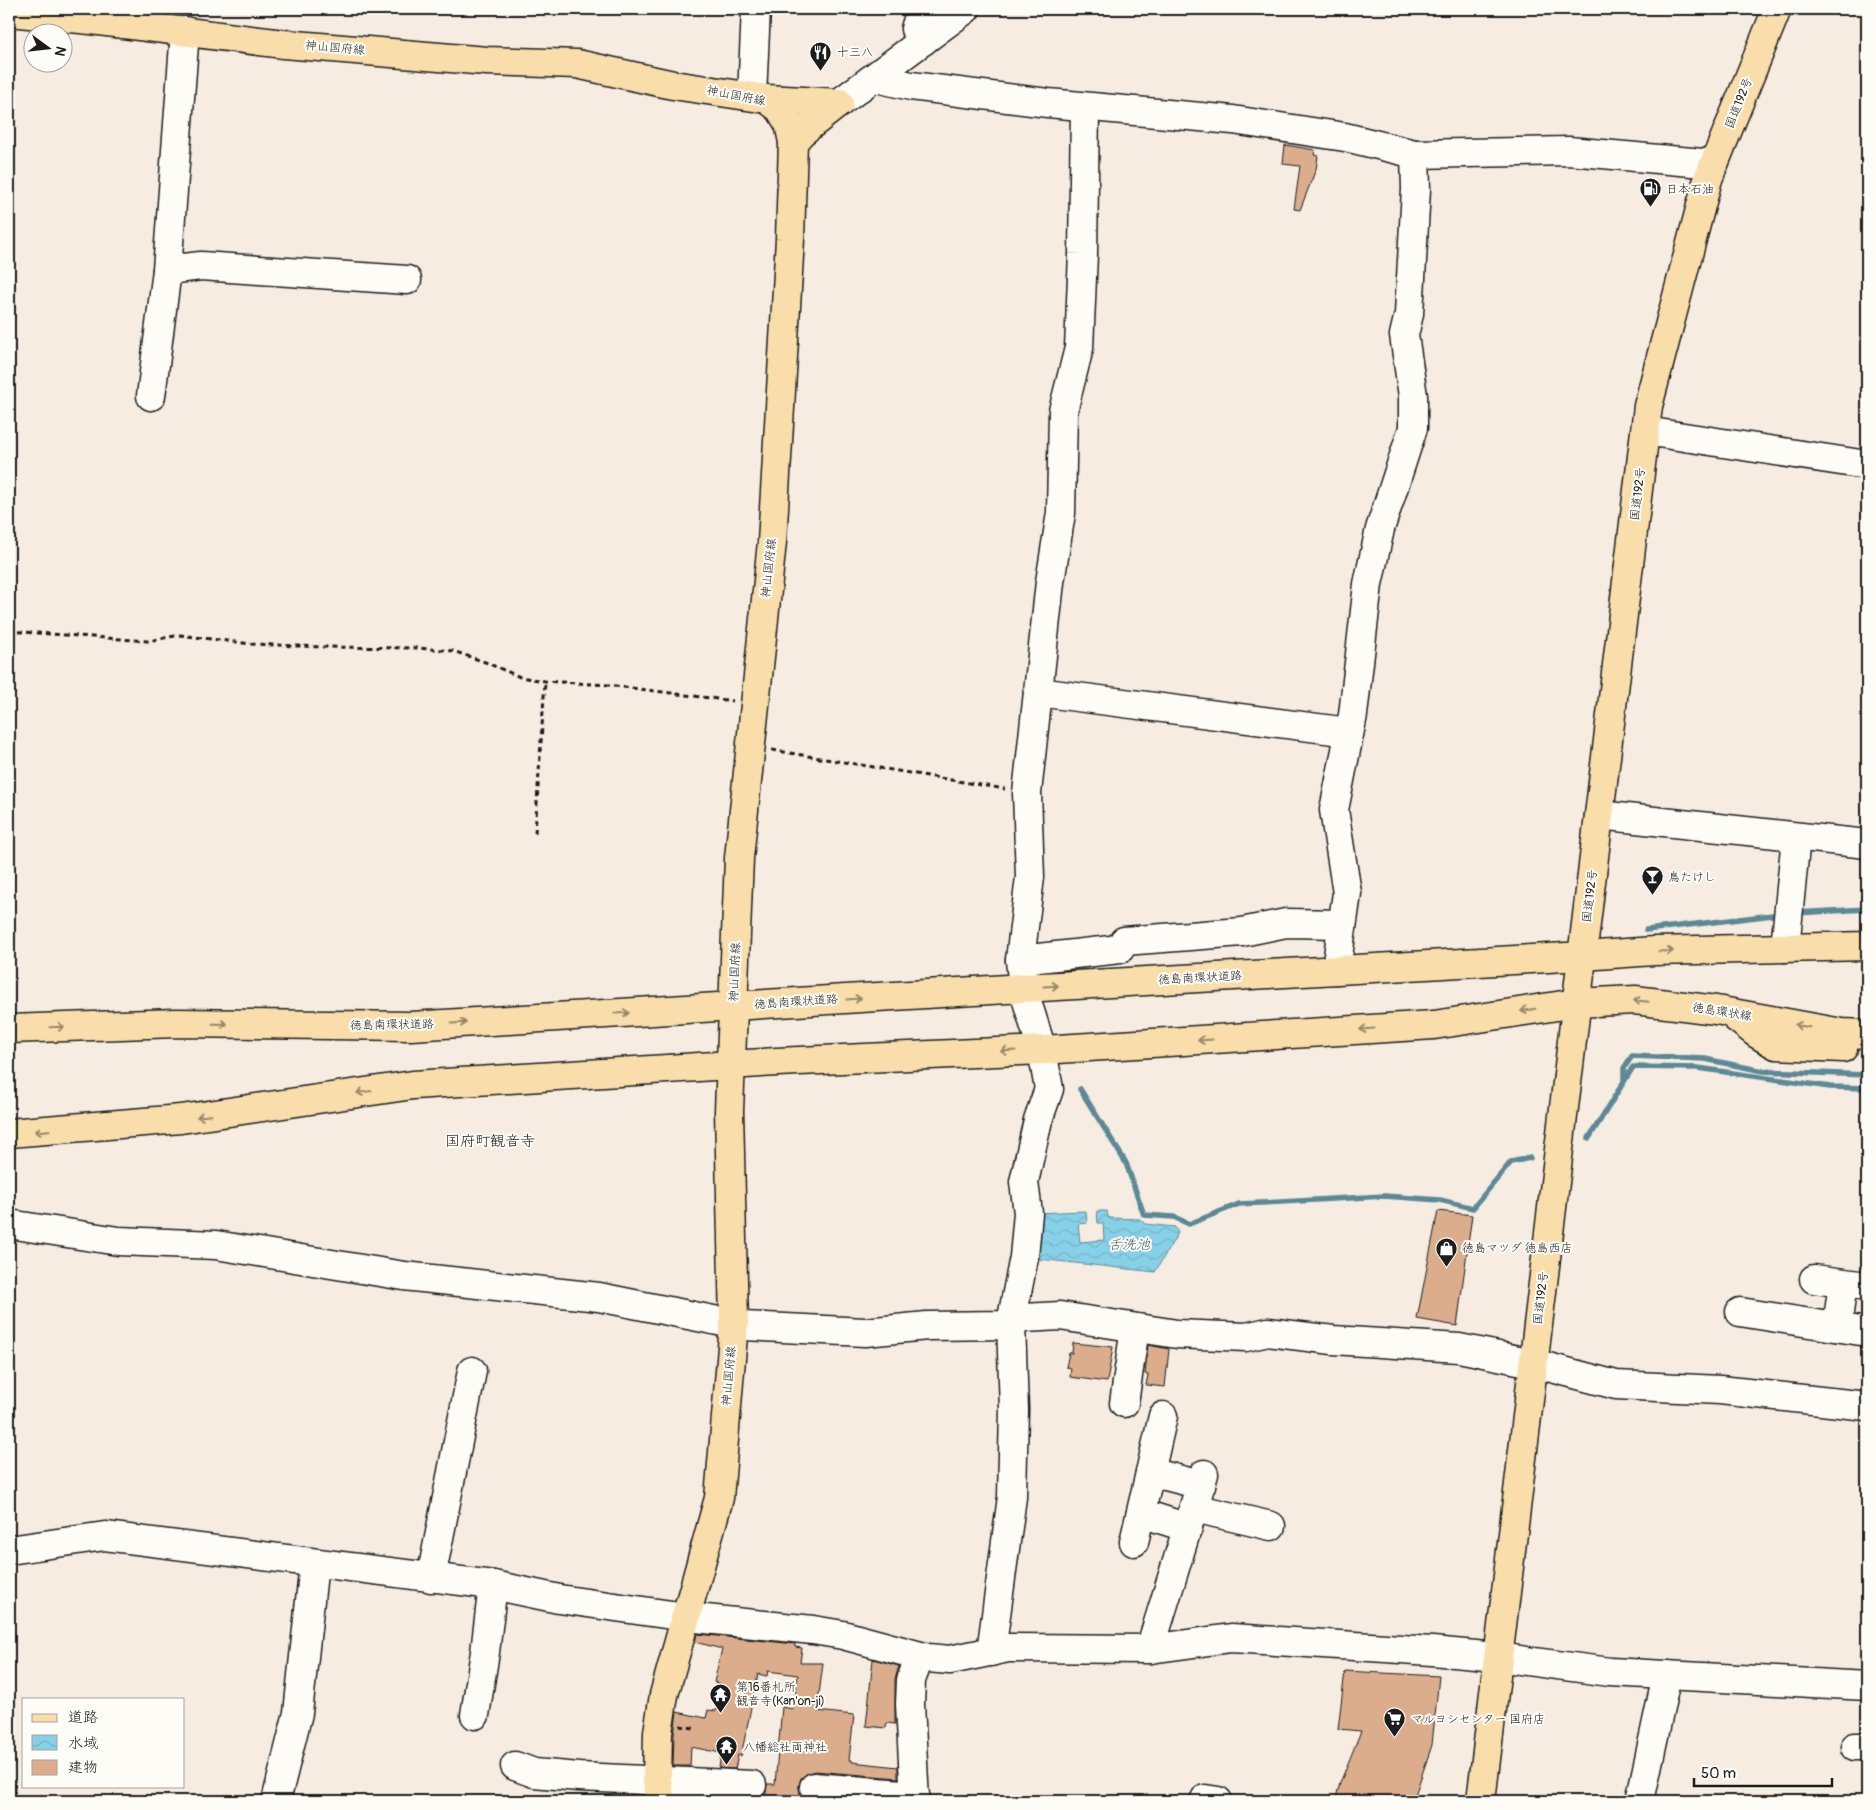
<svg xmlns="http://www.w3.org/2000/svg" width="1876" height="1810" viewBox="0 0 1876 1810" font-family="Pangolin,'Klee One',sans-serif">
<defs>
<pattern id="water-waves" width="16" height="10" patternUnits="userSpaceOnUse" patternTransform="scale(1.25)"><rect width="16" height="10" fill="#87d1e8"/><path d="M0 5q4-4 8 0t8 0" fill="none" stroke="#74b3c6"/></pattern>
</defs>
<rect width="100%" height="100%" fill="#f6ece2"/>
<filter id="ink" filterUnits="userSpaceOnUse"><feTurbulence type="fractalNoise" baseFrequency=".02" numOctaves="2"/><feDisplacementMap in="SourceGraphic" scale="10" xChannelSelector="R" yChannelSelector="G"/><feConvolveMatrix kernelMatrix="1 2 1 2 8 2 1 2 1" color-interpolation-filters="sRGB"/></filter>
<g filter="url(#ink)">
<!-- water -->
<polygon fill="url(#water-waves)" stroke="#5c8996" points="1086,1211 1087,1223 1078,1224 1080,1242 1104,1240 1103,1223 1098,1223 1097,1211 1107,1211 1108,1217 1111,1218 1140,1219 1145,1224 1175,1227 1178,1233 1155,1272 1030,1258 1033,1213"/>
<g fill="none" stroke-linecap="round" stroke-linejoin="round">
<!-- stream -->
<g stroke="#5c8996" stroke-width="5.5">
<polyline points="1795,913 1867,909"/>
<polyline points="1646,930 1781,914"/>
<polyline points="1624,1081 1624,1068 1632,1056 1705,1059 1763,1071 1867,1075"/>
<polyline points="1080,1089 1126,1163 1144,1215 1174,1217 1189,1224 1239,1204 1281,1202 1384,1196 1440,1200 1473,1208 1511,1162 1530,1158"/>
<polyline points="1589,1138 1633,1067 1698,1068 1830,1087 1865,1088 1867,1082"/>
</g>
</g>
<!-- building -->
<g fill="#dbad8c" stroke="#1c1c1c">
<polygon points="1285,145 1315,150 1314,155 1318,156 1316,169 1300,210 1294,209 1300,166 1283,164"/>
<polygon points="1438,1211 1472,1215 1457,1326 1417,1319"/>
<polygon points="1073,1343 1113,1347 1107,1382 1070,1377 1071,1368 1066,1367 1069,1353 1072,1353"/>
<polygon points="1148,1345 1169,1349 1165,1387 1146,1385 1148,1375 1145,1374"/>
<polygon points="697,1634 795,1644 795,1647 802,1648 800,1663 823,1663 817,1711 854,1715 849,1760 852,1760 852,1762 898,1767 898,1778 815,1771 808,1773 801,1778 799,1785 800,1794 809,1801 765,1801 767,1784 775,1784 782,1707 793,1709 798,1675 768,1671 767,1676 758,1674 741,1756 738,1755 735,1769 719,1768 721,1753 691,1747 690,1766 673,1766 674,1733 677,1712 706,1718 708,1710 716,1711 722,1685 714,1682 722,1649 695,1642"/>
<polygon points="873,1659 899,1666 895,1679 895,1724 887,1723 886,1728 866,1726"/>
<polygon points="1345,1671 1439,1676 1432,1745 1413,1801 1335,1801 1340,1783 1361,1731 1338,1729"/>
</g>
<g fill="none" stroke-linecap="round" stroke-linejoin="round">
<defs>
<g id="minor">
<polyline points="921,9 915,29 923,41"/>
<polyline points="876,78 911,86 1048,103 1233,120 1345,137 1415,154 1569,151 1714,164"/>
<polyline points="752,96 756,9"/>
<polyline points="839,103 966,9"/>
<polyline points="167,270 201,266 407,280"/>
<polyline points="151,396 167,270 185,31"/>
<polyline points="1645,431 1867,465"/>
<polyline points="1038,692 1349,732"/>
<polyline points="1599,815 1867,844"/>
<polyline points="1785,948 1796,837"/>
<polyline points="1020,960 1120,949 1124,941 1242,932 1286,923 1342,924"/>
<polyline points="1336,970 1347,893 1334,810 1353,715 1368,584 1380,529 1413,428 1413,396 1404,335 1409,314 1416,189 1415,154"/>
<polyline points="9,1224 118,1241 216,1245 404,1276 599,1297 743,1326 865,1332 927,1326 1005,1325 1024,1318 1060,1316 1177,1334 1246,1337 1268,1332 1333,1340 1459,1348 1533,1363 1616,1385 1720,1390 1867,1406"/>
<polyline points="1814,1279 1867,1286"/>
<polyline points="1740,1312 1867,1332"/>
<polyline points="1837,1327 1843,1283"/>
<polyline points="1124,1403 1135,1328"/>
<polyline points="1150,1472 1201,1485"/>
<polyline points="1194,1508 1271,1526"/>
<polyline points="1141,1513 1188,1528"/>
<polyline points="1134,1542 1163,1416"/>
<polyline points="9,1548 16,1549 105,1536 493,1585 559,1599 686,1617 813,1630 843,1635 928,1658 950,1660 1008,1648 1150,1649 1231,1638 1432,1651 1497,1657 1610,1672 1867,1686"/>
<polyline points="431,1578 472,1371"/>
<polyline points="1150,1649 1204,1474"/>
<polyline points="991,1652 1012,1497 1014,1410 1011,1323 1024,1257 1028,1213 1024,1182 1038,1120 1049,1089 1042,1050 1023,988 1020,960 1030,877 1027,793 1050,582 1061,513 1063,411 1079,348 1083,254 1085,107"/>
<polyline points="475,1715 485,1652 493,1585"/>
<polyline points="1855,1747 1867,1747"/>
<polyline points="515,1766 534,1773 579,1777 752,1785"/>
<polyline points="814,1787 915,1795"/>
<polyline points="1205,1799 1218,1801"/>
<polyline points="276,1801 298,1713 314,1563"/>
<polyline points="915,1801 910,1704 911,1680 920,1656"/>
<polyline points="1640,1801 1667,1675"/>
</g>
<g id="major">
<polyline points="9,12 91,20 284,44 487,61 577,64 673,85 767,99 780,109 789,124 793,142 790,239 772,542 739,858 729,1111 734,1324 719,1498 664,1695 658,1732 657,1781 661,1801"/>
<polyline points="767,99 839,103"/>
<polyline points="793,142 802,132 839,103"/>
<polyline points="1583,956 1654,951 1867,946"/>
<polyline points="1576,1003 1635,1000 1716,1010 1842,1033 1867,1034"/>
<polyline points="1735,1017 1757,1034 1776,1045 1843,1048"/>
</g>
<g id="highway">
<polyline points="9,1029 176,1023 411,1026 1023,988 1583,956"/>
<polyline points="9,1133 181,1119 413,1085 777,1062 1042,1050 1434,1025 1576,1003"/>
<polyline points="1481,1801 1648,406 1708,179 1777,9"/>
</g>
</defs>
<!-- minor casing -->
<use href="#minor" stroke="#1c1c1c" stroke-width="31"/>
<!-- major casing -->
<use href="#major" stroke="#1c1c1c" stroke-width="31"/>
<!-- highway casing -->
<use href="#highway" stroke="#1c1c1c" stroke-width="31"/>
<!-- path -->
<g stroke="#1c1c1c" stroke-width="3" stroke-dasharray="5 4" stroke-linecap="butt">
<polyline points="9,631 148,641 180,635 251,644 322,647 419,648 453,651 485,662 520,677 545,681 608,685 733,701"/>
<polyline points="772,750 1005,789"/>
<polyline points="535,833 545,681"/>
<polyline points="680,1726 694,1728"/>
</g>
<!-- minor -->
<use href="#minor" stroke="#fdfcf7" stroke-width="28"/>
<!-- major -->
<use href="#major" stroke="#f9deab" stroke-width="28"/>
<!-- highway -->
<use href="#highway" stroke="#f9deab" stroke-width="28"/>
</g>
<!-- one-way arrows -->
<defs><path id="oneway-shaft" d="M-6 0H5M1.5-3L5.5 0L1.5 3" fill="none" stroke-width="1.6" stroke-linecap="round" stroke-linejoin="round" transform="scale(1.25)"/></defs>
<g stroke="#96876b">
<use href="#oneway-shaft" transform="translate(1666 951) rotate(-1)"/>
<use href="#oneway-shaft" transform="translate(1051 986) rotate(-3)"/>
<use href="#oneway-shaft" transform="translate(854 999) rotate(-4)"/>
<use href="#oneway-shaft" transform="translate(1641 1001) rotate(-174)"/>
<use href="#oneway-shaft" transform="translate(1528 1010) rotate(171)"/>
<use href="#oneway-shaft" transform="translate(622 1013) rotate(-3)"/>
<use href="#oneway-shaft" transform="translate(459 1023) rotate(-3)"/>
<use href="#oneway-shaft" transform="translate(220 1024) rotate(1)"/>
<use href="#oneway-shaft" transform="translate(1802 1026) rotate(-170)"/>
<use href="#oneway-shaft" transform="translate(57 1027) rotate(-2)"/>
<use href="#oneway-shaft" transform="translate(1367 1029) rotate(176)"/>
<use href="#oneway-shaft" transform="translate(1205 1040) rotate(176)"/>
<use href="#oneway-shaft" transform="translate(1008 1051) rotate(177)"/>
<use href="#oneway-shaft" transform="translate(364 1092) rotate(172)"/>
<use href="#oneway-shaft" transform="translate(204 1116) rotate(172)"/>
<use href="#oneway-shaft" transform="translate(42 1131) rotate(175)"/>
</g>
</g>
<!-- icons -->
<defs>
<symbol id="restaurant-pin" viewBox="-11 -11 22 30"><path d="M0 17L-7.5 6A9.5 9.5 0 1 1 7.5 6Z" fill="#1c1c1c" stroke="#fdfcf7"/><path d="M-5-6h1v4h1v-4h1v4h1v-4h1v5L-1.5 .5V6h-2V.5L-5-1ZM5-6V6H3V1.5H1.5Q1.5-4 5-6Z" fill="#fff"/></symbol>
<symbol id="fuel-pin" viewBox="-11 -11 22 30"><path d="M0 17L-7.5 6A9.5 9.5 0 1 1 7.5 6Z" fill="#1c1c1c" stroke="#fdfcf7"/><path d="M-5.5-6h7V0h2V4h1.3V-2.5L3-4.5l.8-.8L6-3V5H2.5V1h-1V6h-7ZM-4.2-4.7v3.2H.2V-4.7Z" fill="#fff"/></symbol>
<symbol id="bar-pin" viewBox="-11 -11 22 30"><path d="M0 17L-7.5 6A9.5 9.5 0 1 1 7.5 6Z" fill="#1c1c1c" stroke="#fdfcf7"/><path d="M-6-5H6L.8 .8V4.5H3.5V6h-7V4.5H-.8V.8Z" fill="#fff"/></symbol>
<symbol id="shop-pin" viewBox="-11 -11 22 30"><path d="M0 17L-7.5 6A9.5 9.5 0 1 1 7.5 6Z" fill="#1c1c1c" stroke="#fdfcf7"/><path d="M-5-2.5h2.3a2.7 3.5 0 0 1 5.4 0H5L5.5 6h-11ZM-1.5-2.5h3a1.5 2.3 0 0 0-3 0Z" fill="#fff"/></symbol>
<symbol id="temple-pin" viewBox="-11 -11 22 30"><path d="M0 17L-7.5 6A9.5 9.5 0 1 1 7.5 6Z" fill="#1c1c1c" stroke="#fdfcf7"/><path d="M0-6L5-2H3V0L6.5 2.5H4V6H1.5V3h-3V6H-4V2.5H-6.5L-3 0V-2H-5Z" fill="#fff"/></symbol>
<symbol id="supermarket-pin" viewBox="-11 -11 22 30"><path d="M0 17L-7.5 6A9.5 9.5 0 1 1 7.5 6Z" fill="#1c1c1c" stroke="#fdfcf7"/><path d="M-6-5.5h2.5l.6 2H6L4.5 2H-2.5L-4.4-4H-6ZM-1.5 3.2a1.3 1.3 0 1 0 .1 0ZM3 3.2a1.3 1.3 0 1 0 .1 0Z" fill="#fff"/></symbol>
</defs>
<g fill-rule="evenodd">
<use href="#restaurant-pin" x="808" y="40" width="25" height="34"/>
<use href="#fuel-pin" x="1638" y="176" width="25" height="34"/>
<use href="#bar-pin" x="1640" y="864" width="25" height="34"/>
<use href="#shop-pin" x="1434" y="1236" width="25" height="34"/>
<use href="#temple-pin" x="708" y="1682" width="25" height="34"/>
<use href="#supermarket-pin" x="1382" y="1706" width="25" height="34"/>
<use href="#temple-pin" x="714" y="1734" width="25" height="34"/>
</g>
<g text-anchor="middle" dominant-baseline="central" stroke-width="4" stroke-linejoin="round" paint-order="stroke">
<!-- street labels -->
<g font-size="12" fill="#1c1c1c" stroke="#fdfcf7">
<text transform="translate(335 48) rotate(5)">神山国府線</text>
<text transform="translate(736 96) rotate(11)">神山国府線</text>
<text transform="translate(1739 103) rotate(-68)">国道192号</text>
<text transform="translate(1638 494) rotate(-83)">国道192号</text>
<text transform="translate(769 568) rotate(-84)">神山国府線</text>
<text transform="translate(1590 896) rotate(-83)">国道192号</text>
<text transform="translate(735 972) rotate(-88)">神山国府線</text>
<text transform="translate(1200 978) rotate(-3)">徳島南環状道路</text>
<text transform="translate(796 1002) rotate(-4)">徳島南環状道路</text>
<text transform="translate(1722 1012) rotate(9)">徳島環状線</text>
<text transform="translate(392 1025) rotate(-1)">徳島南環状道路</text>
<text transform="translate(1541 1298) rotate(-83)">国道192号</text>
<text transform="translate(729 1376) rotate(-85)">神山国府線</text>
</g>
<!-- poi labels -->
<g font-size="12" fill="#1c1c1c" stroke="#fdfcf7" text-anchor="start">
<text x="837" y="52">十三八</text>
<text x="1666" y="189">日本石油</text>
<text x="1668" y="877">鳥たけし</text>
<text x="1462" y="1248">徳島マツダ 徳島西店</text>
<text x="736" y="1687">第16番札所<tspan x="736" dy="14">観音寺(Kan'on-ji)</tspan></text>
<text x="1411" y="1719">マルヨシセンター 国府店</text>
<text x="743" y="1747">八幡総社両神社</text>
</g>
<!-- water labels -->
<g font-size="14" font-style="italic" fill="#415b63" stroke="#fdfcf7">
<text x="1129" y="1244">舌洗池</text>
</g>
<!-- quarter labels -->
<g font-size="15" fill="#1c1c1c" stroke="#fdfcf7">
<text x="490" y="1141">国府町観音寺</text>
</g>
</g>
<!-- margin -->
<rect width="1876" height="1810" fill="none" stroke="#fdfcf7" stroke-width="30"/>
<rect x="15" y="15" width="1846" height="1780" fill="none" stroke="#1c1c1c" stroke-width="2" filter="url(#ink)"/>
<!-- legend -->
<rect x="22" y="1698" width="162" height="90" fill="#fdfcf7" stroke="#a3a29f"/>
<rect x="32" y="1714" width="25" height="8" fill="#f9deab" stroke="#a3a29f"/>
<text x="68" y="1722" font-size="15" fill="#1c1c1c">道路</text>
<rect x="32" y="1735" width="25" height="15" fill="url(#water-waves)" stroke="#a3a29f"/>
<text x="68" y="1748" font-size="15" fill="#1c1c1c">水域</text>
<rect x="32" y="1760" width="25" height="15" fill="#dbad8c" stroke="#a3a29f"/>
<text x="68" y="1772" font-size="15" fill="#1c1c1c">建物</text>
<!-- north arrow -->
<g transform="translate(48 48) rotate(105)"><circle r="24" fill="#fdfcf7" stroke="#a3a29f"/>
<path d="M0-4L9 19L0 12L-9 19Z" fill="#1c1c1c"/>
<text y="-8" font-size="14" font-weight="bold" text-anchor="middle" fill="#1c1c1c">N</text>
</g>
<!-- scale -->
<path d="M1694 1778v8h138v-8" fill="none" stroke="#1c1c1c" stroke-width="2.5"/>
<text x="1701" y="1778" font-size="15" fill="#1c1c1c" stroke="#fdfcf7" stroke-width="4" paint-order="stroke">50 m</text>
</svg>
